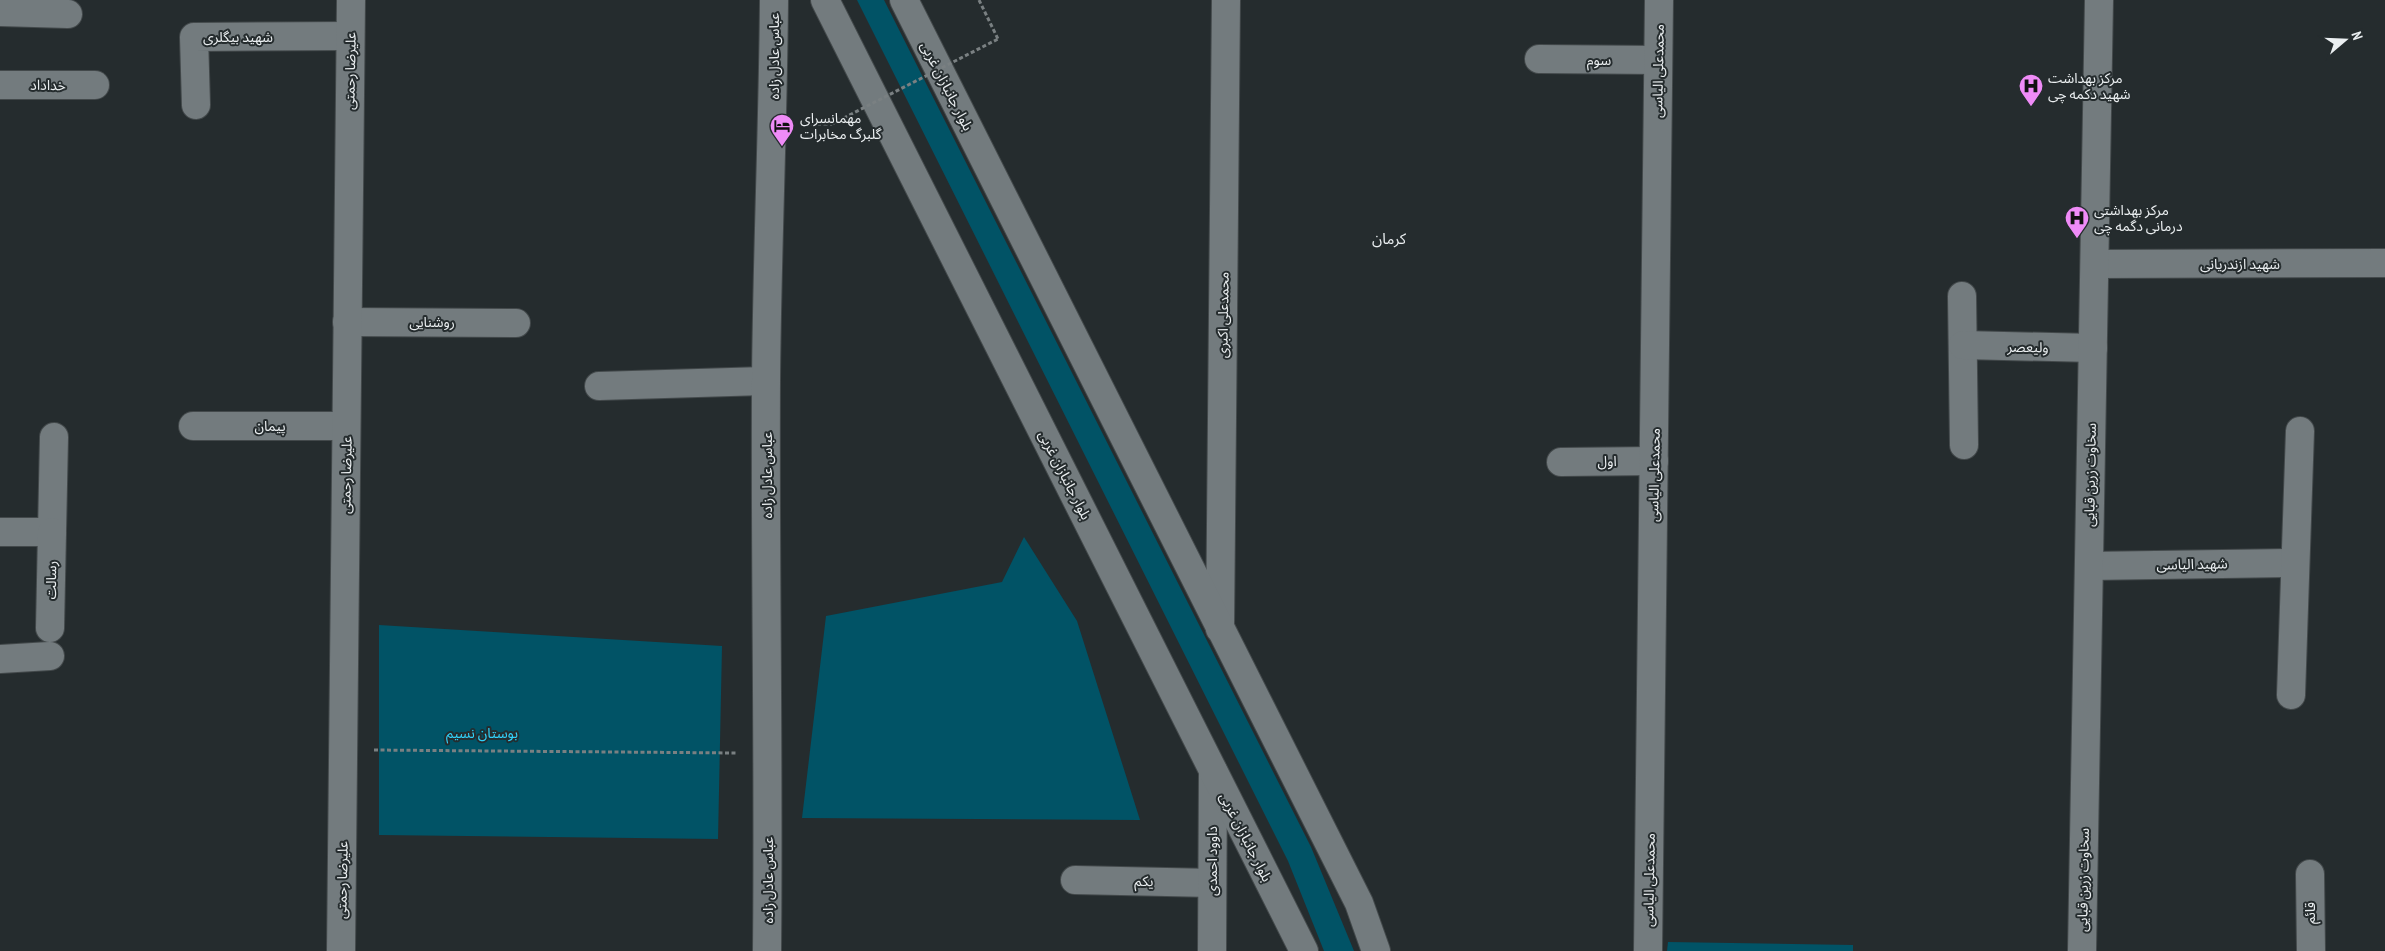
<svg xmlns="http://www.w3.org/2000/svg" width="2385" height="951" viewBox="0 0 2385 951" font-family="'PT Sans Narrow','Noto Sans Arabic',sans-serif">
<rect width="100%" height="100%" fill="#252c2e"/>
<!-- green -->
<g fill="#015366">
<polygon points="857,0 884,0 1311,847 1354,951 1324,951 1288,861"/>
<polygon points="1024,537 1077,621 1140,820 802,818 826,616 1002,582"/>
<polygon points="379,625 722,646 718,839 379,835"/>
<polygon points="1668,942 1853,945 1853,951 1667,951"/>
</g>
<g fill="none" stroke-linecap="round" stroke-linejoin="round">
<defs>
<g id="street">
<polyline points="0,12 68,14"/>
<polyline points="1539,59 1658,60"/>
<polyline points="0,85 95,85"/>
<polyline points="196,105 194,37 350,36"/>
<polyline points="2095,264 2385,263"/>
<polyline points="1962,296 1964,445"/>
<polyline points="347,322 516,323"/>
<polyline points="1963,345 2093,348"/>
<polyline points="599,386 766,381"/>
<polyline points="193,426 346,426"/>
<polyline points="1561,462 1654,461"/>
<polyline points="0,532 52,532 54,437"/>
<polyline points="2089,566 2295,563"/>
<polyline points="50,628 52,532"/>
<polyline points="1220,629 1226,0"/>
<polyline points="0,659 50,656"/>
<polyline points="2291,695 2300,431"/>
<polyline points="2310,874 2311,951"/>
<polyline points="1075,880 1212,883"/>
<polyline points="341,951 351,0"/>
<path d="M767 951C769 761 765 572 766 382 767 255 773 127 774 0"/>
<polyline points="1212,951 1213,771"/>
<polyline points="1648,951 1659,0"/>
<polyline points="2082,951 2099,0"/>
</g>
<g id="secondary">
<polyline points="825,0 1304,951"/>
<polyline points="904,0 1359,903 1376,951"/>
</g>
</defs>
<!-- street casing -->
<use href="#street" stroke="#43494b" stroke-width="30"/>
<!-- secondary casing -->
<use href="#secondary" stroke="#43494b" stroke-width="30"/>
<!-- path -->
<g stroke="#7a8082" stroke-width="3" stroke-dasharray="4 2.5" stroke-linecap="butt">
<polyline points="979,0 998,39"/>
<polyline points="804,124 832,124"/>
<polyline points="374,750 736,753"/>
</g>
<!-- street -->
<use href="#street" stroke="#737b7e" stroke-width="28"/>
<!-- secondary -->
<use href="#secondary" stroke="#737b7e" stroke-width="28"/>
<!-- path-bridge -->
<polyline stroke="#7a8082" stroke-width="3" stroke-dasharray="4 2.5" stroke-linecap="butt" points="832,124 998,39"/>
</g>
<!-- icons -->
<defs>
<symbol id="hospital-pin" viewBox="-11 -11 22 30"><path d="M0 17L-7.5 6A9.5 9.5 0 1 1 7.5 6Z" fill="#ef8bf7" stroke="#252c2e"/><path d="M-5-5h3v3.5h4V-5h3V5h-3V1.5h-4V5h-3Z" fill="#111"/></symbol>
<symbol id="hotel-pin" viewBox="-11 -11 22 30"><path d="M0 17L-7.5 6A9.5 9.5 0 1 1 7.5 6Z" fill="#ef8bf7" stroke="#252c2e"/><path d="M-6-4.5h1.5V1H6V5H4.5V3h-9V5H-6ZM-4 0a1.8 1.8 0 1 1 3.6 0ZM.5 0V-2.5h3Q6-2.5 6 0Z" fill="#111"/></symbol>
</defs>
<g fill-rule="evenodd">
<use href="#hospital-pin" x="2017" y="72" width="28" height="38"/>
<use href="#hotel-pin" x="768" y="112" width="28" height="38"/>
<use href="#hospital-pin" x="2063" y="204" width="28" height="38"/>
</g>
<g text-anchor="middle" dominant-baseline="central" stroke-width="4" stroke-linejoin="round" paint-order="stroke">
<!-- street labels -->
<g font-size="14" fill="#ebeff1" stroke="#252c2e">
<text x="238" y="37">شهید بیگلری</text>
<text transform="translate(774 56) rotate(-90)">عباس عادل زاده</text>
<text x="1599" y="60">سوم</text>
<text transform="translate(350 71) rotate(-89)">علیرضا رحمتی</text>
<text transform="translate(1658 71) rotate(-89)">محمدعلی الیاسی</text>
<text transform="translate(48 85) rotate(1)">خداداد</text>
<text transform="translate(947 86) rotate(63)">بلوار جانبازان غربی</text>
<text x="2240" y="264">شهید ازندریانی</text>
<text transform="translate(1223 315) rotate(-89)">محمدعلی اکبری</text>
<text x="432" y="322">روشنایی</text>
<text transform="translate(2028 347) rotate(1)">ولیعصر</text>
<text x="270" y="426">پیمان</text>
<text transform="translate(1607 461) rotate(-1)">اول</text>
<text transform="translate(346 475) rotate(-89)">علیرضا رحمتی</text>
<text transform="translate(767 475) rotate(-90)">عباس عادل زاده</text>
<text transform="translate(1065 475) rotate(63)">بلوار جانبازان غربی</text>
<text transform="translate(1654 475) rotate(-89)">محمدعلی الیاسی</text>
<text transform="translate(2090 475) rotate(-89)">سخاوت زرین قبایی</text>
<text transform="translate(2192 564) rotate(-1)">شهید الیاسی</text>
<text transform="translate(51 580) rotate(-89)">رسالت</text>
<text transform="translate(1246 837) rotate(63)">بلوار جانبازان غربی</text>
<text transform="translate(1212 861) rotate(-90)">داوود احمدی</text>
<text transform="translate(342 880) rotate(-89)">علیرضا رحمتی</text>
<text transform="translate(768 880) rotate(-90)">عباس عادل زاده</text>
<text transform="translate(1649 880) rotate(-89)">محمدعلی الیاسی</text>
<text transform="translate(2083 880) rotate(-89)">سخاوت زرین قبایی</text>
<text transform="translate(1144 881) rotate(1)">یکم</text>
<text transform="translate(2310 913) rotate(-90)">قائم</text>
</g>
<!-- poi labels -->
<g font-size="14" fill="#ebeff1" stroke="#252c2e" text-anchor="start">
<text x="2048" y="78">مرکز بهداشت<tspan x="2048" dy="16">شهید دکمه چی</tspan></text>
<text x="800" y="118">مهمانسرای<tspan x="800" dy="16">گلبرگ مخابرات</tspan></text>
<text x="2094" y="210">مرکز بهداشتی<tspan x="2094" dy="16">درمانی دگمه چی</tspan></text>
</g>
<!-- park labels -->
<g font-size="14" fill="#31d2fa" stroke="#252c2e">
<text x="482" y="733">بوستان نسیم</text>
</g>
<!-- neighbourhood labels -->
<g font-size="15" fill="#ebeff1" stroke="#252c2e">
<text x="1389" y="238">کرمان</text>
</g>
</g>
<!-- north arrow -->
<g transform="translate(2345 40) rotate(71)" stroke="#252c2e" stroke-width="4" paint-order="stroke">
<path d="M0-4L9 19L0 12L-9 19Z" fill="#ebeff1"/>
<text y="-8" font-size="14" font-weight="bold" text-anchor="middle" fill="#ebeff1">N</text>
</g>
</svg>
